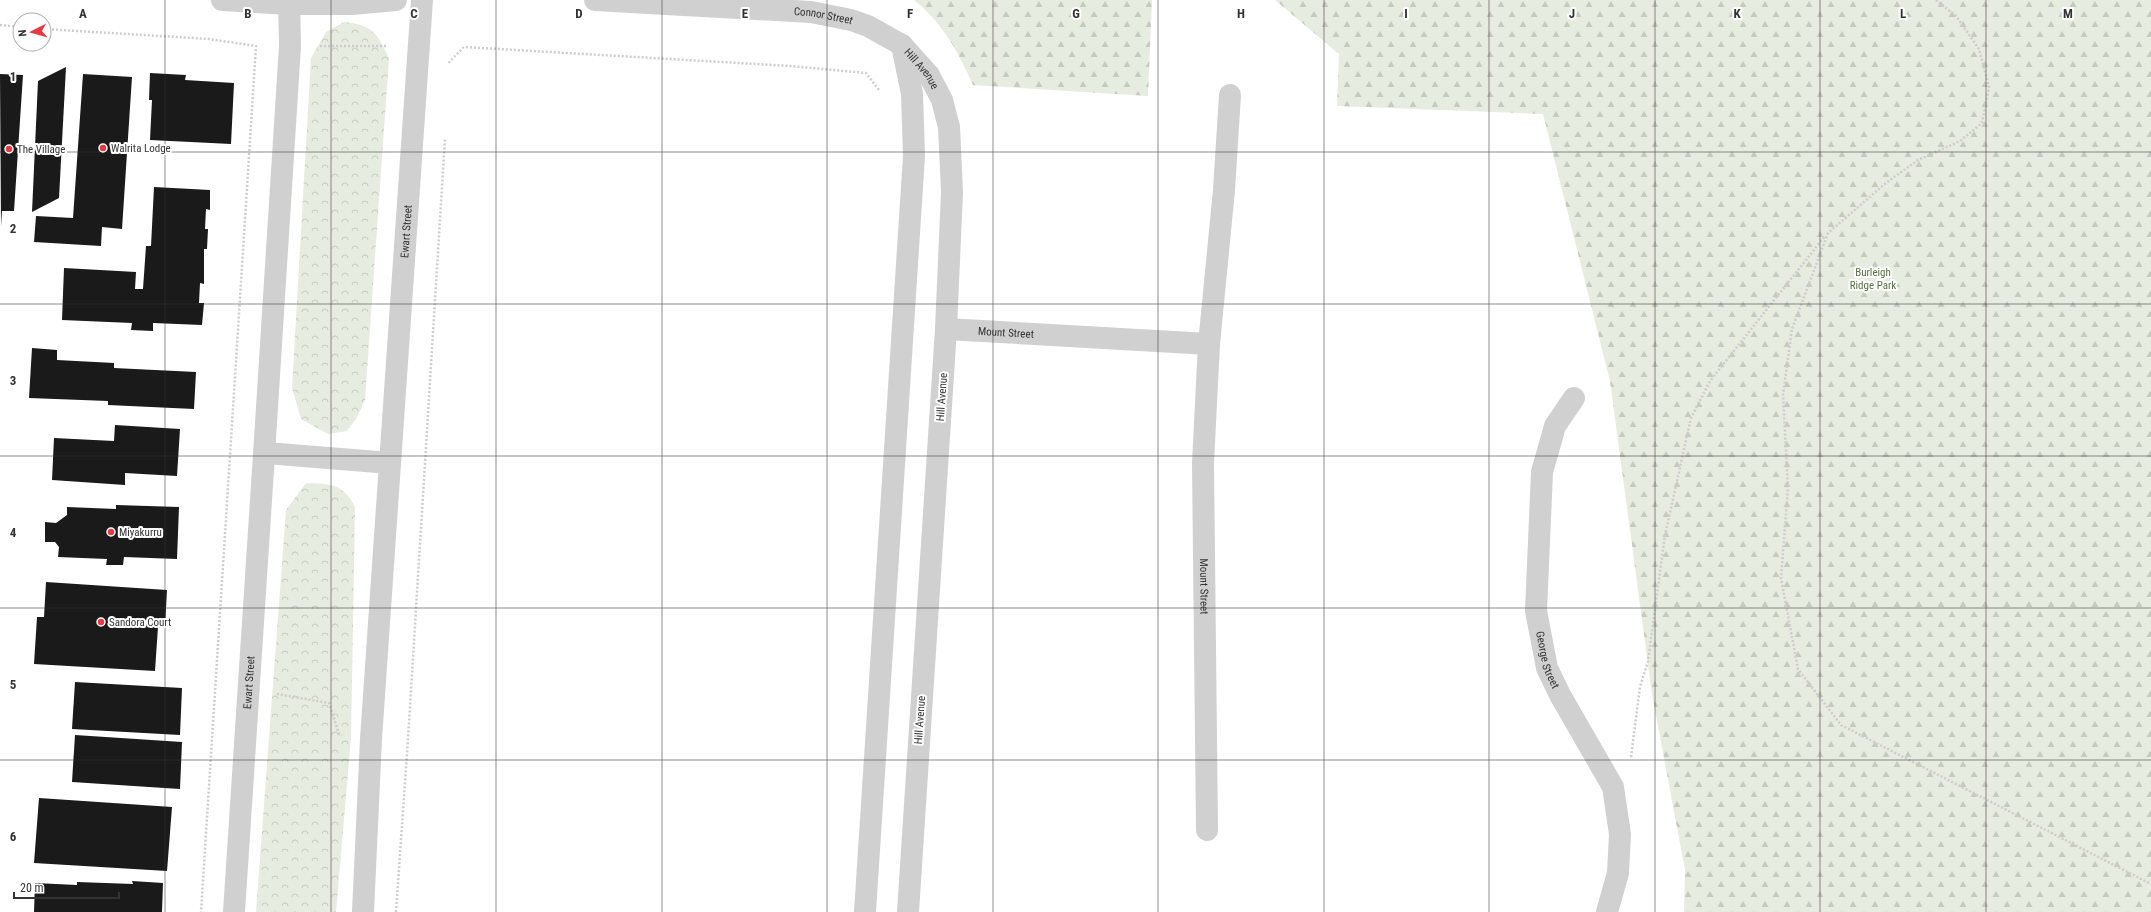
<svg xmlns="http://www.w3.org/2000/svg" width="2151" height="912" viewBox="0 0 2151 912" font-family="'Roboto Condensed',sans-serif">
<defs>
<pattern id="forest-firs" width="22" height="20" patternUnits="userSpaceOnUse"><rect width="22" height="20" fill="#e6ecdf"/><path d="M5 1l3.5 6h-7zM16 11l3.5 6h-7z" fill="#c6cbc0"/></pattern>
<pattern id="park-crowns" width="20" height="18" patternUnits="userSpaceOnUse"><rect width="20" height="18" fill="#e6ecdf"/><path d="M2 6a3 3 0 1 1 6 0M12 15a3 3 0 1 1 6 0" fill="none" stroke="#c6cbc0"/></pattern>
</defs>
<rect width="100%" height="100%" fill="#fff"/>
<!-- forest -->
<g fill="url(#forest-firs)">
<path d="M914 0H1152L1148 96 973 85C959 53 942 22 914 0Z"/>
<polygon points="1275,0 2151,0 2151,912 1684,912 1685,870 1652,694 1610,381 1543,114 1337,106 1339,54"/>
</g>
<!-- park -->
<g fill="url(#park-crowns)">
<path d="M344 22C373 25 377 33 389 58L365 400 356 419 347 431 328 434 301 419 292 388 311 58 326 32Z"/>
<path d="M306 483C330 484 343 483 355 507L351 738 336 912H256L286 510Z"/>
</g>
<!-- building -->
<g fill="#1a1a1a">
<polygon points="66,67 59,198 32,212 38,81"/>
<polygon points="150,73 186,75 185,80 234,83 231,144 150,140 152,100 149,100"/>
<polygon points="0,74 23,75 14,211 2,211 1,226"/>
<polygon points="83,74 132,77 122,229 102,227 101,246 34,242 36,216 73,218"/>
<polygon points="154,187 210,190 210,210 206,209 205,229 208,229 207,249 204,249 204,284 200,283 199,303 204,303 202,325 153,323 153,331 131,330 132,323 62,320 64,268 136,272 135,289 143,289 146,246 151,246"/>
<polygon points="32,348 57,350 57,360 114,363 114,368 196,372 194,409 108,405 108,401 29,398"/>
<polygon points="115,425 180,429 177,476 125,473 125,485 52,480 54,438 114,441"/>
<polygon points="116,505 179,507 177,559 124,557 123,565 106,565 107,559 58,557 59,547 55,542 45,542 45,522 56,523 67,515 67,507 116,509"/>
<polygon points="46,582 167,590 165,628 158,627 155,671 34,664 37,617 44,617"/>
<polygon points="75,682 182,688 180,735 72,729"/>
<polygon points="75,735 182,742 180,789 72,782"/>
<polygon points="39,798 172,807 167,871 34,863"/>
<polygon points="132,881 163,883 162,912 34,912 35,883 77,885 77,882 133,884"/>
</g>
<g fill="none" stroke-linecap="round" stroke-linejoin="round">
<!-- path -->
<g stroke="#cdcdcd" stroke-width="2.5" stroke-dasharray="2 2" stroke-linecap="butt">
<polyline points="1936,0 1956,16 1979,49 1989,87 1982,123 1960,141 1918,160 1886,183 1828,233 1792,329 1783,395 1788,488 1781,578 1798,669 1841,725 2151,884"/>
<polyline points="0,25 20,27"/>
<polyline points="44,29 209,39 256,46 201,912"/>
<polyline points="320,46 387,46"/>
<polyline points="449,63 450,61 464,47 790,66 866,73 879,90"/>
<polyline points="277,694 329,703 339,734 342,735"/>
<polyline points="1631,757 1640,687 1648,661 1665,535 1691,418 1710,381 1825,236"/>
<polyline points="396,912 408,739 445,138"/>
</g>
<!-- minor -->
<g stroke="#d0d0d0" stroke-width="22">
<polyline points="222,0 289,4 352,4 396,0"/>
<path id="s1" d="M595 0 811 12 851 20 868 26 902 45 929 75 942 100 949 127 952 192 946 329 908 912"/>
<path id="s2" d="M946 329 1209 344 1203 463 1207 830"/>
<polyline points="1209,344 1224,190 1230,95"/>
<path id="s3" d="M1574 398 1555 426 1542 472 1536 611 1547 668 1560 695 1613 787 1620 834 1618 873 1607 912"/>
<polyline points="266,453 390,463"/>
<path id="s4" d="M234 912C252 623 273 335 290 46L289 0"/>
<path id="s5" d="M363 912 371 739 422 0"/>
<polyline points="865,912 914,156 912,94 902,45"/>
</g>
</g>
<!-- grid -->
<path fill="none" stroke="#333" stroke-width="1" stroke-opacity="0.55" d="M165 0V912M331 0V912M496 0V912M662 0V912M827 0V912M993 0V912M1158 0V912M1324 0V912M1489 0V912M1655 0V912M1820 0V912M1986 0V912M0 152H2151M0 304H2151M0 456H2151M0 608H2151M0 760H2151"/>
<!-- markers -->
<g fill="#e63946" stroke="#fff" stroke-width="1.5">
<circle cx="103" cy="148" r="4"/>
<circle cx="9" cy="149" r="4"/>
<circle cx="111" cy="532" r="4"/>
<circle cx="101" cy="622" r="4"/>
</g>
<g text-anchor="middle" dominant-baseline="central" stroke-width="4" stroke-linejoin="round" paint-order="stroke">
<!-- street labels -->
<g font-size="11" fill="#333" stroke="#fff">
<text stroke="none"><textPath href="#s1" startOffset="229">Connor Street</textPath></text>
<text stroke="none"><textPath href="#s1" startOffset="345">Hill Avenue</textPath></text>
<text stroke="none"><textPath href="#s5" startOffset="682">Ewart Street</textPath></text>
<text stroke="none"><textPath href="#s2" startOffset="60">Mount Street</textPath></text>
<text transform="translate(942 397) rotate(-86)">Hill Avenue</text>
<text stroke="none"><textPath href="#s2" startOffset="506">Mount Street</textPath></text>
<text stroke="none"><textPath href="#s3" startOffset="271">George Street</textPath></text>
<text stroke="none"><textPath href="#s4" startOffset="230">Ewart Street</textPath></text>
<text transform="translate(920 720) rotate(-86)">Hill Avenue</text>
</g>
<!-- poi labels -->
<g font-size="11" fill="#333" stroke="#fff" text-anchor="start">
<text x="111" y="148">Walrita Lodge</text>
<text x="17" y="149">The Village</text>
<text x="119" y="532">Miyakurru</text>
<text x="109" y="622">Sandora Court</text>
</g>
<!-- park labels -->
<g font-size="11" fill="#56703f" stroke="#fff">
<text x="1873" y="272">Burleigh<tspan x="1873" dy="13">Ridge Park</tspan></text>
</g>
</g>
<g font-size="13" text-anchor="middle" font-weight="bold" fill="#333" stroke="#fff" stroke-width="4" stroke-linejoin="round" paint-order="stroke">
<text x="83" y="18">A</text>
<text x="248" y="18">B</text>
<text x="414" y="18">C</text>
<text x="579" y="18">D</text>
<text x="745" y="18">E</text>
<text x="910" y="18">F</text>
<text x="1076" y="18">G</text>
<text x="1241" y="18">H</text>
<text x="1406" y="18">I</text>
<text x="1572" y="18">J</text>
<text x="1737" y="18">K</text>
<text x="1903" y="18">L</text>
<text x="2068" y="18">M</text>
<text x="13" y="81">1</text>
<text x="13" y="233">2</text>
<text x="13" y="385">3</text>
<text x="13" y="537">4</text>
<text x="13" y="689">5</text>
<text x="13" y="841">6</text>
</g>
<!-- north arrow -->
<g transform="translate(32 32) rotate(264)"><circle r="19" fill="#ffffff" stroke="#adadad"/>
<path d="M0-3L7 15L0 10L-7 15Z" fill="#e63946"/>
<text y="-6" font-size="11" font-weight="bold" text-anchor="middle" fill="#333333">N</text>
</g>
<!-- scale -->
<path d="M14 892v6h105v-6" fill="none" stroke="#333333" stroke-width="2"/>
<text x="20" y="892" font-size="12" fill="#333333" stroke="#ffffff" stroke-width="3" paint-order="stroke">20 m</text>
</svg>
